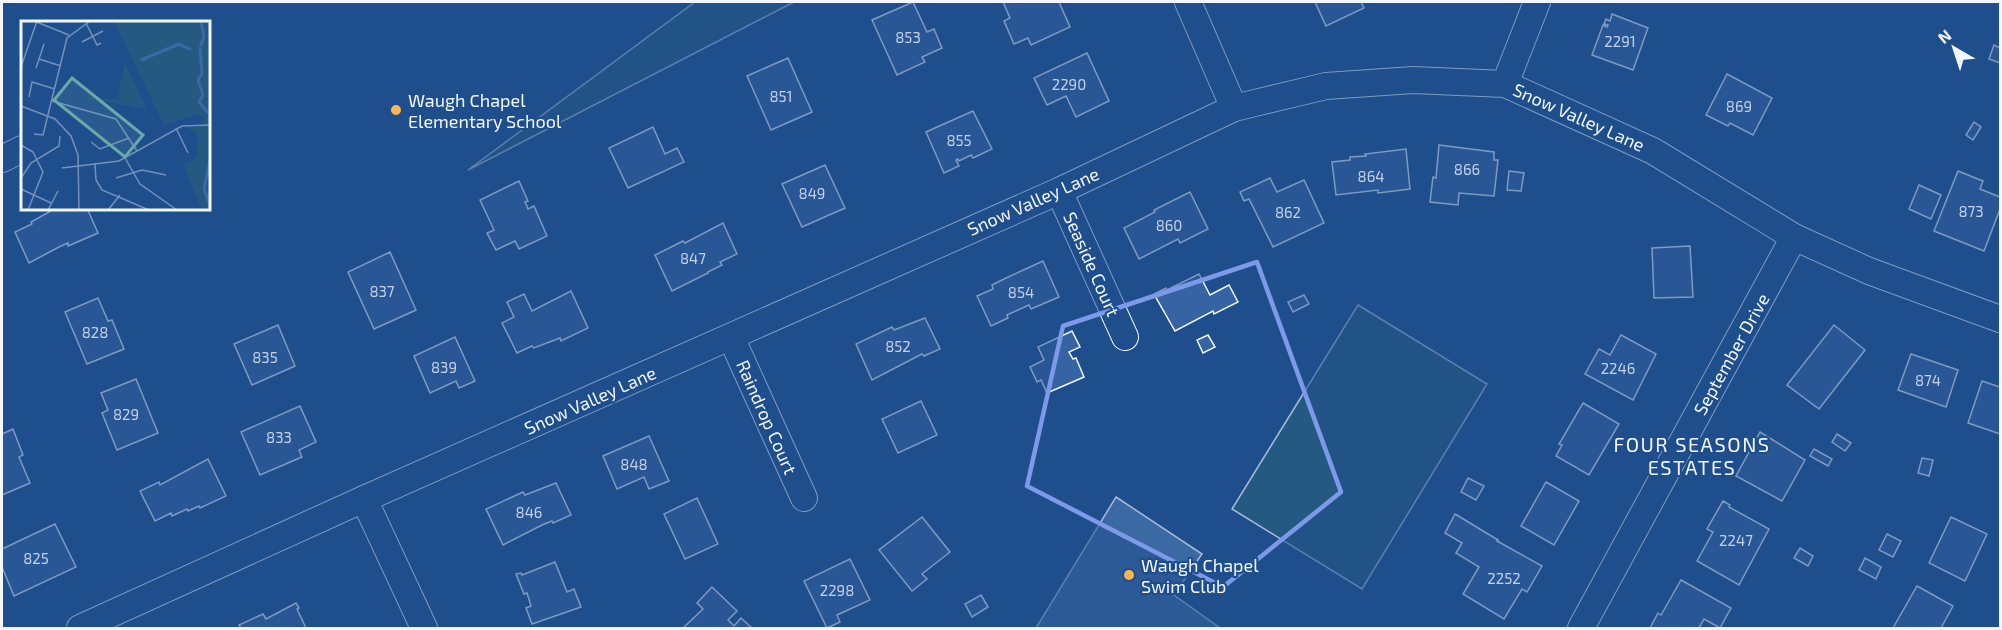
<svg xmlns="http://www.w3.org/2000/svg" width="2002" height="630" viewBox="0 0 2002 630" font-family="'Exo 2',sans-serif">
<rect width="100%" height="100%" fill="#1f4e8c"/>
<!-- green -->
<g fill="#245a82" stroke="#a8bbd7" stroke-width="1.5">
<polygon points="695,2 794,2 468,170"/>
<polygon points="1358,305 1487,384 1362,589 1232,509"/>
</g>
<!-- water -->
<polygon fill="#3b69a3" stroke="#a8bbd7" stroke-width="1.5" points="1116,497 1202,554 1174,595 1220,628 1036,628"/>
<!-- building -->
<g fill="#3563a3" stroke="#f2f6ff" stroke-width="1.5">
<polygon points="913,2 927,32 934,29 942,48 922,57 925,62 897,75 872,20"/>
<polygon points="1003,2 1059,2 1070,27 1031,45 1028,38 1014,44 1004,21 1010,18"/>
<polygon points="1315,2 1361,2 1364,8 1326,26"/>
<polygon points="1612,14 1648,28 1633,70 1592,55 1603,25 1607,27 1608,25 1604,24 1606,19 1610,21"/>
<polygon points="1994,45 2000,48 2000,63 1989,59"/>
<polygon points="1087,53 1109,101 1076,117 1066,96 1047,105 1034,78"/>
<polygon points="788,58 812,112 771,130 747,76"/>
<polygon points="1727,74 1772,98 1753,135 1730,123 1728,126 1706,115"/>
<polygon points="973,111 992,149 973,158 971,155 959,161 958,159 956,160 959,166 944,173 926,132"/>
<polygon points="1974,122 1981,127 1973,140 1966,135"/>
<polygon points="653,127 665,154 677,148 684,162 628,188 609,148"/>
<polygon points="1439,145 1494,152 1494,160 1498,160 1494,196 1459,193 1458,205 1430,202 1433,177 1436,178"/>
<polygon points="1406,149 1410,189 1378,193 1378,190 1336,195 1332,162 1350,160 1350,157 1366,156 1365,154"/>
<polygon points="825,165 845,208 802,227 782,184"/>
<polygon points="1509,171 1524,173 1521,191 1507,190"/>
<polygon points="1958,171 1983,181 1980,189 2000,197 2000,209 1984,251 1934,231"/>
<polygon points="1270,178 1277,192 1304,180 1324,223 1273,247 1249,199 1244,201 1240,192"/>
<polygon points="519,181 528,201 525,202 527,206 528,209 534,206 547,236 519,249 515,241 496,250 487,233 494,230 480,200"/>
<polygon points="1919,185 1941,195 1931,219 1909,209"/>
<polygon points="1190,192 1208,229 1180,243 1178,239 1139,259 1124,228 1155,212 1154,210"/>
<polygon points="56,208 87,208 98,233 68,246 68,243 59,247 29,263 15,232 32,224 31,222"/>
<polygon points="723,223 737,254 720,262 722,265 708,272 708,273 672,291 655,255 683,241 685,243"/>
<polygon points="1690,246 1693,297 1654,298 1652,248"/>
<polygon points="390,252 416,310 374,329 348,272"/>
<polygon points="1043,261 1059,297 1031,309 1029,305 1007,315 1008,318 991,326 977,296 993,289 992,285 1006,278"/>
<polygon points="1199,274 1210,295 1229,285 1238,302 1214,314 1213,311 1175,331 1154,294 1166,288 1167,290"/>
<polygon points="571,291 588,328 561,341 560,338 534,348 532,346 517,353 502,323 514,317 507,302 524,294 532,311"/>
<polygon points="1304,295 1309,304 1293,312 1288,302"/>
<polygon points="98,298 108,321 112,320 124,349 87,364 65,312"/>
<polygon points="925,318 940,349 924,356 922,354 872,380 856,344 892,327 894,330"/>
<polygon points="278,325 295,366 252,385 234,344"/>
<polygon points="1834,325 1865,350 1819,409 1787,385"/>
<polygon points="1072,331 1080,347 1069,352 1073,359 1076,358 1084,377 1047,393 1041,380 1037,382 1030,367 1044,360 1038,347"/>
<polygon points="1208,335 1215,347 1203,353 1197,340"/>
<polygon points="1621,335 1656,354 1633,400 1585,374 1599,349 1610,355"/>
<polygon points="455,337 475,381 459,388 456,381 430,393 414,356"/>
<polygon points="1911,354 1958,370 1946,407 1898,390"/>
<polygon points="136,379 158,433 117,450 102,413 108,410 101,393"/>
<polygon points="1982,381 2000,387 2000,434 1968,423"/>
<polygon points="921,401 937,435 898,453 882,419"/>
<polygon points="1583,403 1619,424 1589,475 1556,456 1562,445 1559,444"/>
<polygon points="300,406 316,442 299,450 302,457 260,475 241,432"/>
<polygon points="13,429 23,455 19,457 30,483 2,495 2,434"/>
<polygon points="1760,432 1805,460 1782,501 1736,476"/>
<polygon points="1837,434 1851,443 1845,451 1832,442"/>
<polygon points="649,436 669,481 649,489 644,477 617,489 603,456"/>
<polygon points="1814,449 1832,459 1828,466 1810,456"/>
<polygon points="1922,458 1933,460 1929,476 1918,473"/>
<polygon points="208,459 226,496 200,508 199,506 188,511 187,509 172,516 171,513 155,521 140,491 159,482 160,485"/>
<polygon points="1468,478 1484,486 1476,500 1461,492"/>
<polygon points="1546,482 1579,501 1554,545 1521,526"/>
<polygon points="556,483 571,515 553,523 552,521 542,525 503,545 486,509 523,492 525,495"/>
<polygon points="697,498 718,544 685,559 664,514"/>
<polygon points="1723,501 1730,505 1729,507 1769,529 1739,585 1697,561 1713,532 1707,529"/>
<polygon points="1455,514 1498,540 1497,541 1542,566 1527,592 1522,589 1504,619 1463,594 1479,567 1456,553 1462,543 1445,533"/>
<polygon points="922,517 950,552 922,574 927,579 912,591 879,550"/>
<polygon points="1951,517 1987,534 1965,581 1929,563"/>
<polygon points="55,524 76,567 14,596 2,567 2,549"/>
<polygon points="1887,534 1901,541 1893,557 1879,550"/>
<polygon points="1800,548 1813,556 1808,566 1794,558"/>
<polygon points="1865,558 1881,567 1876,579 1859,570"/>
<polygon points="850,559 870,600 837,615 840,622 827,628 804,581"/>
<polygon points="555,562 567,592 574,589 581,607 532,624 526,608 531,606 527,593 524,594 516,574 521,573 522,575"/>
<polygon points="1681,580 1731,608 1720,628 1704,619 1699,628 1650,628 1658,613 1661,615"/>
<polygon points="1917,586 1953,606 1941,628 1893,628"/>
<polygon points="712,587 737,611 728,620 734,626 741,618 752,628 683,628 703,609 697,603"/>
<polygon points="981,595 988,607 972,617 965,604"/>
<polygon points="296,603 299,608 297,609 306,628 241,628 239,625 263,614 266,619"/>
</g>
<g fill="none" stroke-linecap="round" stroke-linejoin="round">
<defs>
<g id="minor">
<polyline points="1188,2 1234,108"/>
<polyline points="1505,84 1537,2"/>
<polyline points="2,159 22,149"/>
<polyline points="1059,191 1125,337"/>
<polyline points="731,337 804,498"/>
<polyline points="364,499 424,628"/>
<polyline points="80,628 364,499 1059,191 1234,108 1326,86 1413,80 1505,84 1653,151 1794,237 1869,271 2000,319"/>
<polyline points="1581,628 1794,237"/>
</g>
</defs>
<!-- minor casing -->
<use href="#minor" stroke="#f2f6ff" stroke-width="28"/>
<!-- minor -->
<use href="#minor" stroke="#1f4e8c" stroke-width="26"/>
</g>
<!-- marked area -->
<path d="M0 0H2002V630H0ZM1257 262 1341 492 1223 587 1027 486 1063 326Z" fill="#1f4e8c" fill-opacity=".55" fill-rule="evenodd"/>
<path fill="none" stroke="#7d9aea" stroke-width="4.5" stroke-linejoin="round" d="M1257 262 1341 492 1223 587 1027 486 1063 326Z"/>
<!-- markers -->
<g fill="#ffb74d" stroke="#1f4e8c" stroke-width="2">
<circle cx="396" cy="110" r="6"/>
<circle cx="1129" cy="575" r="6"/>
</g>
<g text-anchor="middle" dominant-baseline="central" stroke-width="4.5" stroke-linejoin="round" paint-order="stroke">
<!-- number labels -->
<g font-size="15" fill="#c3d1e8">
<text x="908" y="37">853</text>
<text x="1620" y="41">2291</text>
<text x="1069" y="84">2290</text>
<text x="781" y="96">851</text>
<text x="1739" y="106">869</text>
<text x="959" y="140">855</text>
<text x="1467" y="169">866</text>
<text x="1371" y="176">864</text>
<text x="812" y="193">849</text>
<text x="1971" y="211">873</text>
<text x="1288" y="212">862</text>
<text x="1169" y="225">860</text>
<text x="693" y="258">847</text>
<text x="382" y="291">837</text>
<text x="1021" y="292">854</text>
<text x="95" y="332">828</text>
<text x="898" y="346">852</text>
<text x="265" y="357">835</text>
<text x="444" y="367">839</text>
<text x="1618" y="368">2246</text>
<text x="1928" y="380">874</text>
<text x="126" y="414">829</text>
<text x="279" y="437">833</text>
<text x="634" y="464">848</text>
<text x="529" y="512">846</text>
<text x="1736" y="540">2247</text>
<text x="36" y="558">825</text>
<text x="1504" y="578">2252</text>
<text x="837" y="590">2298</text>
</g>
<!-- poi labels -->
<g font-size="18" fill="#f2f6ff" stroke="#1f4e8c" text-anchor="start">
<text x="408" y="100">Waugh Chapel<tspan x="408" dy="21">Elementary School</tspan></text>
<text x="1141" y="565">Waugh Chapel<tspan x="1141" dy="21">Swim Club</tspan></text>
</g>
<!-- street labels -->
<g font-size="18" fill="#f2f6ff" stroke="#1f4e8c">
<text transform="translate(1579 117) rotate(24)">Snow Valley Lane</text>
<text transform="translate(1033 201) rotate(-24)">Snow Valley Lane</text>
<text transform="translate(1092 264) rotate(66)">Seaside Court</text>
<text transform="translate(1731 354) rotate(-61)">September Drive</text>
<text transform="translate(590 400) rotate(-24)">Snow Valley Lane</text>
<text transform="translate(767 417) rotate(66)">Raindrop Court</text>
</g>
<!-- neighbourhood labels -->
<g font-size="20" letter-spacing="1.5" fill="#f2f6ff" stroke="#1f4e8c">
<text x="1692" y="444">FOUR SEASONS<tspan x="1692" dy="23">ESTATES</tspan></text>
</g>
</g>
<!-- overview -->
<g transform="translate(21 21)">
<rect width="189" height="189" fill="#1f4e8c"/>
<path d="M93 0H189V189L180 187 162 143 170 140 168 135 171 140 176 135V112L165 106H177L183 102 182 95 173 94 143 104ZM104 42 126 88 63 77 96 78Z" fill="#245a82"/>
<path fill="none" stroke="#3b69a3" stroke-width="3" d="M179 26 183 16 180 0M179 27 181 53 177 59 182 74 178 81 189 94M120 39 158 23 170 29M189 140 183 167 189 185"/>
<path fill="none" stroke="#7391ba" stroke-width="1.5" d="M13 0 48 14M65 2 76 24 80 22M61 21 82 10M18 38 40 45M0 46 16 0M15 47 23 23M8 76 11 61 34 68M31 80 95 98 116 130M0 85 34 98 50 115 57 134 58 189M155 107 167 132M13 113 22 114 46 17 69 0M70 121 79 128 108 117M0 124 12 131 22 151 7 189M104 137 119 163 156 189M74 143 75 159 81 169 128 189M41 147 98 140 161 105 189 104M0 157 10 142 38 125 39 115M95 157 121 149 145 154M0 168 30 182M27 189 37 170M87 189 99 174"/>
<path fill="#6aa9a8" fill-opacity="0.15" stroke="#6aa9a8" stroke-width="3" d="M51 57 122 114 104 136 33 79Z"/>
<rect width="189" height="189" fill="none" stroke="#f2f6ff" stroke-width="3"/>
</g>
<!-- border -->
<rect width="2002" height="630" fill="none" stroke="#f2f6ff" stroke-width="6"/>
<!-- north arrow -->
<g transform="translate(1954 48) rotate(321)" stroke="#1f4e8c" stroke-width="4.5" paint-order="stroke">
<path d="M0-4.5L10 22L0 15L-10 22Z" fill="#f2f6ff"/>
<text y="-9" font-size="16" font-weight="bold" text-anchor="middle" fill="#f2f6ff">N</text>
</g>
</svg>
